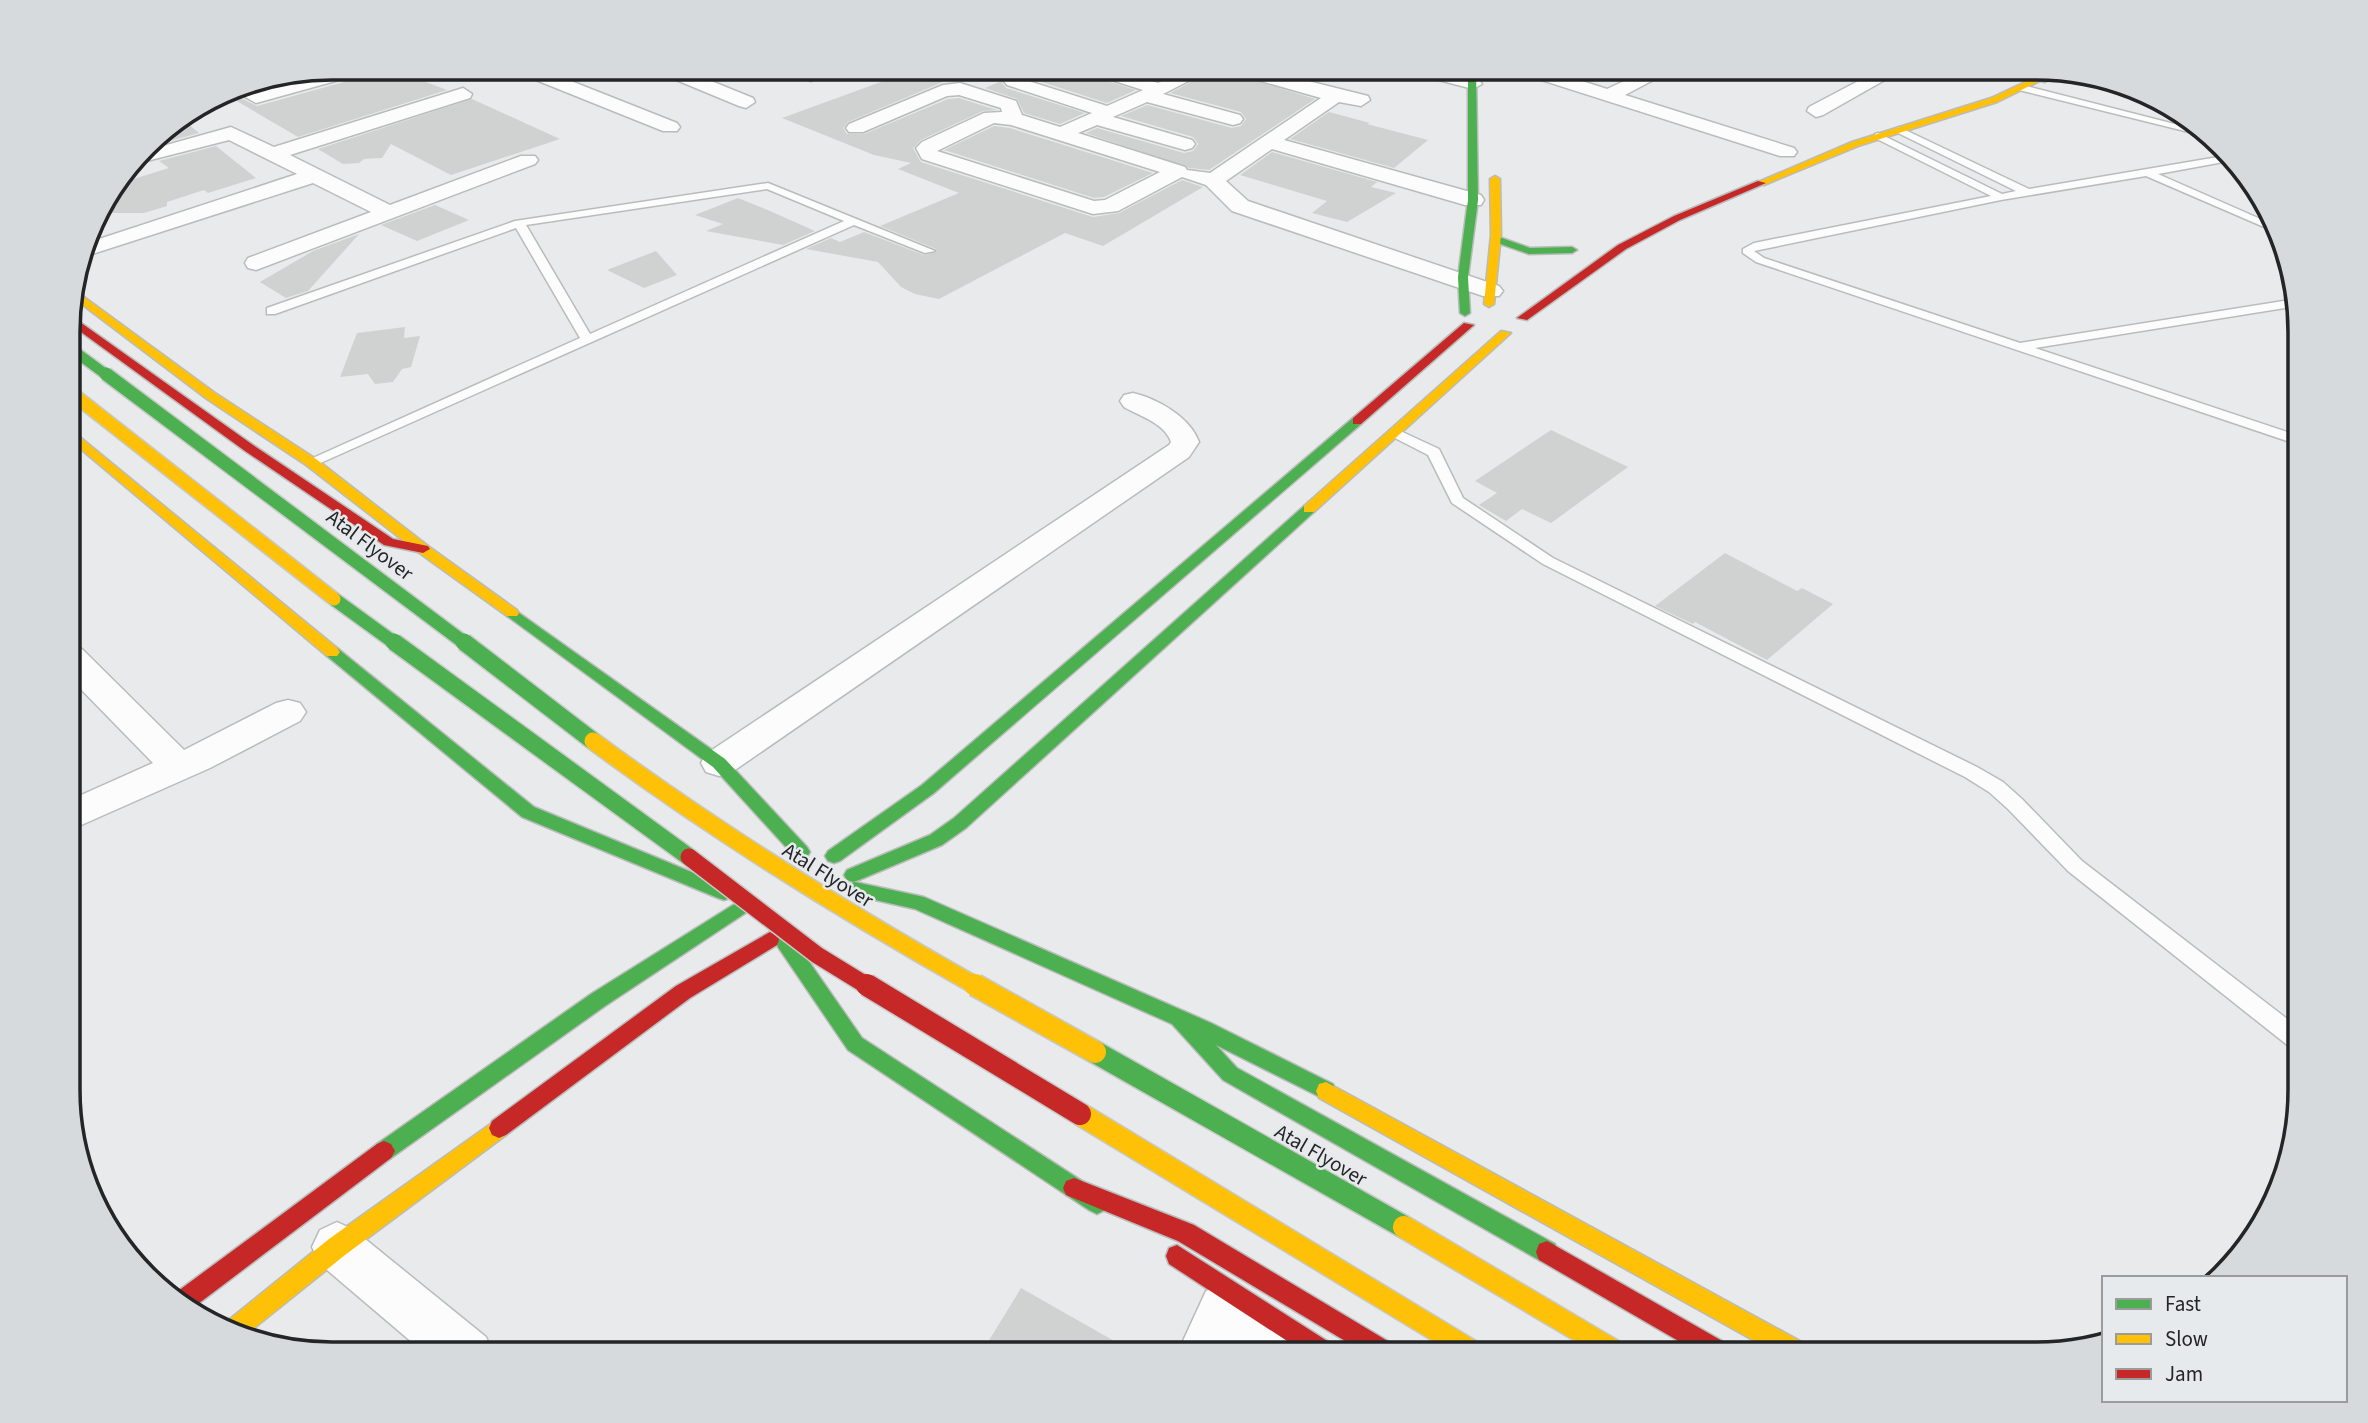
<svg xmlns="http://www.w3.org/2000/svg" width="2368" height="1423" viewBox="0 0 2368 1423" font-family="'Source Sans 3',sans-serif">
<rect width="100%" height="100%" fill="#e8eaeb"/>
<!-- building -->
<g fill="#d0d2d2">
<polygon points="373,68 389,68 447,90 298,137 235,100 241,98 257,106 369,75"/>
<polygon points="1031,68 1065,68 1136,90 1107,103 1017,74"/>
<polygon points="1216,69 1315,99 1209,170 1189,168 1086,133 1097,128 1184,153 1193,151 1198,144 1193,137 1121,116 1147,105 1232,128 1241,126 1246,119 1241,112 1170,93"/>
<polygon points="911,71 943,82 848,122 843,128 847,134 864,134 948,99 959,98 997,110 983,111 921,140 913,148 921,162 1093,217 1119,213 1182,180 1203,187 1103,246 1065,233 939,299 915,294 901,287 878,262 806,249 831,238 840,242 864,232 924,255 937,252 936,249 880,226 959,193 898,169 911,163 874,155 782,118"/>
<polygon points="1001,81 1006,88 1085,113 1060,124 1024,113 1017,99 985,88"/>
<polygon points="472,99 560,139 451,175 391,144 382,158 364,159 359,163 343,164 318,149"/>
<polygon points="1329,112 1370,123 1367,124 1428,140 1394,168 1290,139"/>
<polygon points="182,119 199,133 148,147 158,134"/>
<polygon points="994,126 1010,128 1153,173 1104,197 1094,198 944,150"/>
<polygon points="216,146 256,178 208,193 204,190 167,202 167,206 144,213 98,213 121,183 169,168 159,161"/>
<polygon points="1272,152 1377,182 1371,187 1396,193 1347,222 1312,213 1327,201 1240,175"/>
<polygon points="738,198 770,211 815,231 783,245 706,231 723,224 695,215"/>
<polygon points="435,205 469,220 417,241 381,225"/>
<polygon points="359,234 308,291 286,298 260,282 313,251"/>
<polygon points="656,251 677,275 644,288 607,270"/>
<polygon points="405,327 404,338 420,336 411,367 402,369 393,382 375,384 368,374 340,377 357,333"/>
<polygon points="1551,430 1628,467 1551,523 1522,509 1506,521 1479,505 1497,493 1475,481"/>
<polygon points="1725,553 1797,591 1802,588 1833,604 1767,660 1695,622 1693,624 1655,606"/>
<polygon points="1021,1288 1137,1354 980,1355"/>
</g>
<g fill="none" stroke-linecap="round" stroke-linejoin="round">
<defs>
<g id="lane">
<polygon points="2022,85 2194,129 2201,135 2019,90 2017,88"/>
<polygon points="1899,127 2029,189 2224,156 2229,161 2158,174 2274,225 2278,233 2146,176 2001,200 1754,251 1764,258 2020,343 2296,299 2297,306 2035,348 2299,436 2299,445 1756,262 1743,253 1743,249 1754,243 1991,196 1875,138 1875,134 1878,133 2002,194 2016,191 1896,132 1894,130"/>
<path d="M768 183 935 251 925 253 854 225 316 465 311 466 304 462 580 338 516 228 275 314H267V308L515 221ZM767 189 844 221 590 334 526 225Z"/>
<polygon points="1396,429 1439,449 1463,498 1553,558 1977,767 2003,782 2022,799 2082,861 2299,1028 2299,1051 2291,1048 2068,871 2008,809 1989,792 1965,777 1543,564 1452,503 1428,455 1391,436 1389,433"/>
</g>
<g id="street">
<polygon points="341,68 371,68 368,72 256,103 231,89 249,85 258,91"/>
<polygon points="513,68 538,68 677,123 680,127 677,131 663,131 516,72"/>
<polygon points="654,68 679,68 753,98 755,102 746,108 739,106 657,72"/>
<polygon points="782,68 807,68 820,76 811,81 785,72"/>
<polygon points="845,68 871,68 850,79 838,79 835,75"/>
<path d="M1083 68H1111L1158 83 1190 68H1214L1163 94 1240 115 1243 119 1240 123 1233 125 1147 102 1113 117 1192 140 1195 144 1192 148 1185 150 1097 125 1078 133 1185 167 1187 170 1210 173 1321 98 1229 72 1226 68H1256L1368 96 1370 100 1361 106 1339 102 1284 140 1481 195 1484 200 1481 205H1465L1272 149 1226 181 1248 201 1499 286 1503 291 1499 296H1483L1232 211 1206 185 1182 177 1118 211 1093 214 922 159 916 148 922 142 984 113 1002 112 1001 108 959 95 947 96 863 132H849L846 128 849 124 943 85 960 83 1016 101 1022 115 1060 127 1092 113 1007 85 1004 81 1007 77 1013 76 1107 106 1143 90 1086 72ZM994 123 1011 125 1160 172 1105 200 1094 201 937 151Z"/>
<polygon points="1405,68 1435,68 1479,80 1482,84 1473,89 1408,72"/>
<polygon points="1513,68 1541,68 1607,89 1652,68 1676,68 1625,95 1794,148 1797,152 1794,156 1780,156 1516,72"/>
<polygon points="1883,68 1906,68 1823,115 1816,117 1807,111 1809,107"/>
<path d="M2006 68C2022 68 2042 65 2054 77L2045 82 2009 72Z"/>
<polygon points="463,88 472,94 470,98 290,155 390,205 521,156 535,156 538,160 535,164 256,270 248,268 245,263 248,258 371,212 313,183 83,257 87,243 297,174 229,140 135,164 145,151 231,127 274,147"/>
<path d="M1133 393C1158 399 1190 417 1199 442L1189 457 732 772 719 776 706 772 701 763 706 754 1169 445 1171 442C1165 423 1139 416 1124 407L1120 401 1124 395Z"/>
<polygon points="70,646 82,649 184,750 276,703 288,700 300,703 306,712 300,721 210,768 70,830 70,800 153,763 70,678"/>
<polygon points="337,1222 354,1230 486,1337 494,1355 427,1355 320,1264 312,1247 320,1230"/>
<polygon points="1224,1284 1242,1291 1310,1336 1318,1354 1247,1354 1234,1346 1230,1354 1177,1354 1206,1291"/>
</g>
<g id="fast">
<polygon points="1468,68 1476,68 1478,200 1468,277 1470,313 1465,316 1460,313 1458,277 1468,200"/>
<polygon points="1496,236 1530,248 1572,247 1577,250 1572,253 1529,254 1492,241 1492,237"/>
<polygon points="1357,417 1363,421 1361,424 934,793 840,861 834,863 828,861 825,856 828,851 922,785 1353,418"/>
<polygon points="1309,505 1316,509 1314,512 966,828 942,845 859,880 853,882 847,880 844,875 847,870 930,835 954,818 1304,506"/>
<polygon points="512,608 725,759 807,847 810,852 807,857 801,859 795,857 713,767 507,616 505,613 507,610"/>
<polygon points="332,647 337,648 534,807 730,888 733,893 730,898 724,900 718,898 522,817 327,656 324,652 327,648"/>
<polygon points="855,882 924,897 1211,1023 1333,1084 1336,1091 1333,1098 1326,1100 1216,1045 1237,1068 1555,1244 1558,1252 1555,1260 1547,1263 1539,1260 1223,1080 1172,1024 915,909 849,894 846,889 849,884"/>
<polygon points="741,900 747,902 750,907 747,912 605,1006 391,1158 384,1161 377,1158 373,1151 377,1144 591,994"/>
<polygon points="785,934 792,937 862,1038 1105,1196 1108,1203 1105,1210 1097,1214 1089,1210 848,1050 778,947 776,942 778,937"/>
</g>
<g id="slow">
<polygon points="2051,70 2060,71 1997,102 1858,146 1764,185 1756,183 1852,142 1991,98"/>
<polygon points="1495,176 1500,179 1501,235 1494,304 1489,307 1484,304 1491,235 1490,179"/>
<polygon points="73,289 215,393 316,459 428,546 517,610 519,613 517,616 507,616 418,552 306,465 207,399 71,296"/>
<polygon points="1501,331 1511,333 1314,512 1304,512 1304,506"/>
<polygon points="70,429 337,648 340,652 337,656 327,656 70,440"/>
<polygon points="1326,1082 1809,1346 1813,1354 1778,1354 1319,1098 1316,1091 1319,1084"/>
<polygon points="499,1118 506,1121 509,1128 506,1135 345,1255 243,1337 220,1327 329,1239"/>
</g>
<g id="jam">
<polygon points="1758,181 1766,183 1680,220 1626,249 1527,320 1517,318 1618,245 1674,216"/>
<polygon points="70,315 253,445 393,539 428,546 430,549 423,553 384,545 245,451 70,324"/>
<polygon points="1464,323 1474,325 1361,424 1353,424 1353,418"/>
<polygon points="770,932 777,935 779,940 777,945 690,998 506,1135 499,1138 492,1135 489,1128 492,1121 676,986"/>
<polygon points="384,1141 391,1144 395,1151 391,1158 190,1310 174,1294 377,1144"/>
<polygon points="1074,1178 1194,1225 1396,1346 1400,1354 1367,1354 1178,1241 1066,1195 1063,1188 1066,1181"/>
<polygon points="1547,1241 1731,1346 1735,1354 1701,1354 1539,1260 1536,1252 1539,1244"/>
<polygon points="1177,1245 1335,1346 1339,1354 1307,1354 1169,1264 1166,1256 1169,1248"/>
</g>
</defs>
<!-- lane casing -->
<use href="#lane" stroke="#babcbc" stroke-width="3"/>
<!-- street casing -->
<use href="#street" stroke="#babcbc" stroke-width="3"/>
<!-- fast casing -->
<use href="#fast" stroke="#babcbc" stroke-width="3"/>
<!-- slow casing -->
<use href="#slow" stroke="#babcbc" stroke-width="3"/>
<!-- jam casing -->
<use href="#jam" stroke="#babcbc" stroke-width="3"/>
<!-- lane -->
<use href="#lane" fill="#fcfcfc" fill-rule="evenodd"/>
<!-- street -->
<use href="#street" fill="#fcfcfc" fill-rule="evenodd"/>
<!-- fast -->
<use href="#fast" fill="#4caf50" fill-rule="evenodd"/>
<!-- slow -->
<use href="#slow" fill="#ffc107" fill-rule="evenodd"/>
<!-- jam -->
<use href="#jam" fill="#c62828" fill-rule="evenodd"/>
<defs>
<polyline id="fast-bridge-far3" points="70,348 108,376"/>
<g id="fast-bridge-far2">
<polyline points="106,374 466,644"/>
<polyline points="334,599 396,644"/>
</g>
<g id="fast-bridge-far1">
<polyline points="394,642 689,857"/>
<polyline points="464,642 593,741"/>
</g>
<polyline id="fast-bridge" points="1095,1052 1404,1227"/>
<polyline id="slow-bridge-far2" points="70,392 334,599"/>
<path id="slow-bridge-far1" d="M593 741C716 832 845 912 978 987"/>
<g id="slow-bridge">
<polyline points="975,985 1095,1052"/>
<polyline points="1080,1114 1476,1354"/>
<polyline points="1404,1227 1619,1354"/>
</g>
<polyline id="jam-bridge-far1" points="689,857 817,955 869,987"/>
<polyline id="jam-bridge" points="867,985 1080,1114"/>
</defs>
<!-- fast-bridge-far3 casing -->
<use href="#fast-bridge-far3" stroke="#c7c8c8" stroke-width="13" stroke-linecap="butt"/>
<!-- fast-bridge-far2 casing -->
<use href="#fast-bridge-far2" stroke="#c7c8c8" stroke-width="16" stroke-linecap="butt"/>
<!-- fast-bridge-far1 casing -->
<use href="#fast-bridge-far1" stroke="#c7c8c8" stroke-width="20" stroke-linecap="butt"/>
<!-- fast-bridge casing -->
<use href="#fast-bridge" stroke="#c7c8c8" stroke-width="25" stroke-linecap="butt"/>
<!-- slow-bridge-far2 casing -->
<use href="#slow-bridge-far2" stroke="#c7c8c8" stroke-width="16" stroke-linecap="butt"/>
<!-- slow-bridge-far1 casing -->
<use href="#slow-bridge-far1" stroke="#c7c8c8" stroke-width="20" stroke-linecap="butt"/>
<!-- slow-bridge casing -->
<use href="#slow-bridge" stroke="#c7c8c8" stroke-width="25" stroke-linecap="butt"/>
<!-- jam-bridge-far1 casing -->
<use href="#jam-bridge-far1" stroke="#c7c8c8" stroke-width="20" stroke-linecap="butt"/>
<!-- jam-bridge casing -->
<use href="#jam-bridge" stroke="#c7c8c8" stroke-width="25" stroke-linecap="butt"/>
<!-- fast-bridge-far3 -->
<use href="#fast-bridge-far3" stroke="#4caf50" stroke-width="10"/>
<!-- fast-bridge-far2 -->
<use href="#fast-bridge-far2" stroke="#4caf50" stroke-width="13"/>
<!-- fast-bridge-far1 -->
<use href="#fast-bridge-far1" stroke="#4caf50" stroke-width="17"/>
<!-- fast-bridge -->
<use href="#fast-bridge" stroke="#4caf50" stroke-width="22"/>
<!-- slow-bridge-far2 -->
<use href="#slow-bridge-far2" stroke="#ffc107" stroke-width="13"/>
<!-- slow-bridge-far1 -->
<use href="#slow-bridge-far1" stroke="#ffc107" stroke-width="17"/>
<!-- slow-bridge -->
<use href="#slow-bridge" stroke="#ffc107" stroke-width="22"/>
<!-- jam-bridge-far1 -->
<use href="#jam-bridge-far1" stroke="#c62828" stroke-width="17"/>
<!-- jam-bridge -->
<use href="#jam-bridge" stroke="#c62828" stroke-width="22"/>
</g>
<g text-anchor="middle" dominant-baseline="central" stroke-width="5" stroke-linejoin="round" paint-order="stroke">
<!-- street labels -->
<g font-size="21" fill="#242526" stroke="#e7eaec">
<text transform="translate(370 545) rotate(37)">Atal Flyover</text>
<text transform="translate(828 875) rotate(32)">Atal Flyover</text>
<text transform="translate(1321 1155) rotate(30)">Atal Flyover</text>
</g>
</g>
<!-- crop -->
<path d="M0 0H2368V1423H0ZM332 80H2036A252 252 0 0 1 2288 332V1090A252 252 0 0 1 2036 1342H332A252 252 0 0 1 80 1090V332A252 252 0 0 1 332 80Z" fill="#d7dadc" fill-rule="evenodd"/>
<path fill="none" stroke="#242526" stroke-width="3.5" d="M332 80H2036A252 252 0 0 1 2288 332V1090A252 252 0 0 1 2036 1342H332A252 252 0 0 1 80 1090V332A252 252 0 0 1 332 80Z"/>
<!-- legend -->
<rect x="2102" y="1276" width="245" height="126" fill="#e7eaec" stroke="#999b9d" stroke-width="2"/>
<rect x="2116" y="1299" width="35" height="10" fill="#4caf50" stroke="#999b9d" stroke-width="2"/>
<text x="2165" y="1311" font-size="21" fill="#242526">Fast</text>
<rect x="2116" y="1334" width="35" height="10" fill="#ffc107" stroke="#999b9d" stroke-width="2"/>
<text x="2165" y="1346" font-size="21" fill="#242526">Slow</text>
<rect x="2116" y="1369" width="35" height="10" fill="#c62828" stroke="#999b9d" stroke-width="2"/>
<text x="2165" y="1381" font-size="21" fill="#242526">Jam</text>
</svg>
